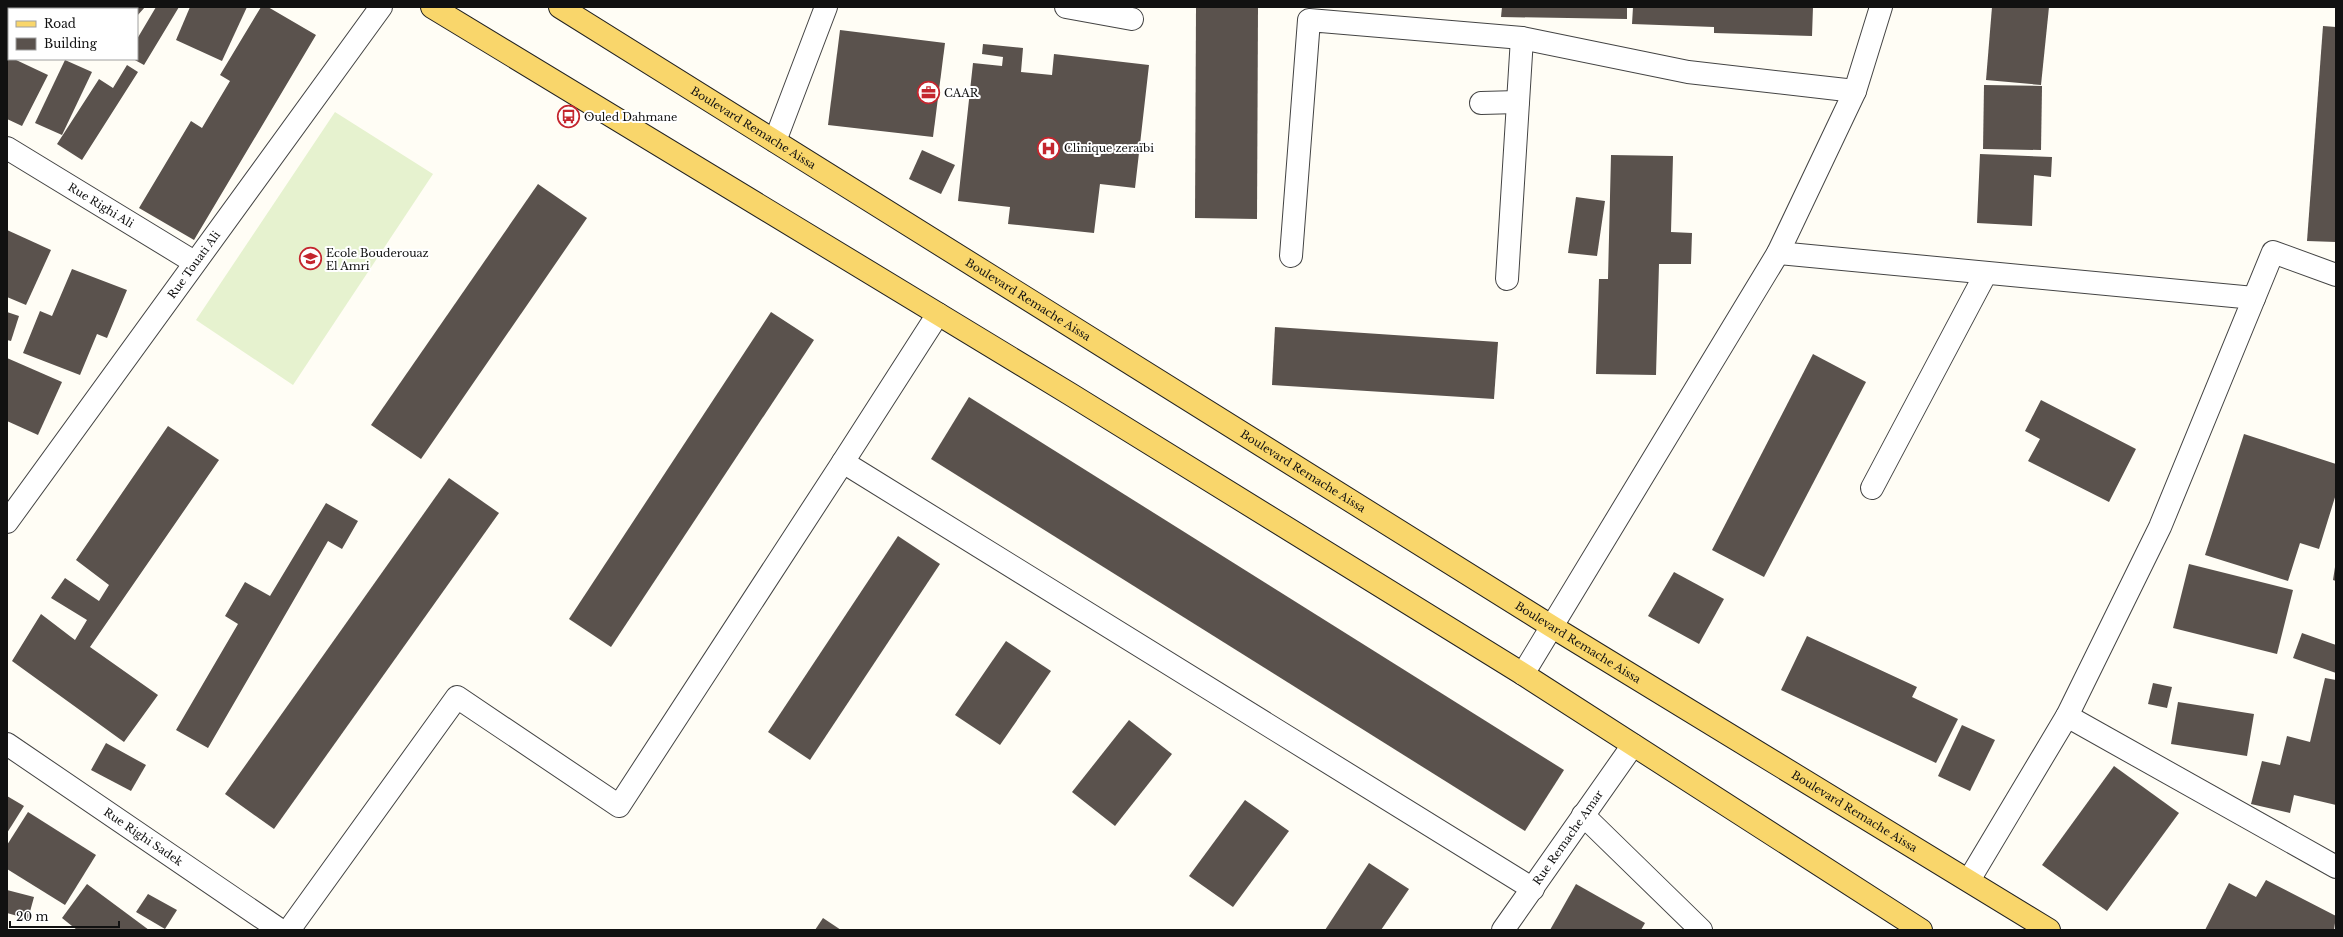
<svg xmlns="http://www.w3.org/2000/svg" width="2343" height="937" viewBox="0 0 2343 937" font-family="'Libre Baskerville',serif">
<rect width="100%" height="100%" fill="#fffdf5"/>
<!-- pitch -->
<polygon fill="#e6f2cf" points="335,112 433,174 293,385 196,320"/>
<!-- building -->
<g fill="#5a524d">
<polygon points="7,7 33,7 33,9 9,9 9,42 7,42"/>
<polygon points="38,7 69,7 73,9 37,9"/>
<polygon points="87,7 145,7 137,16 137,9 90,9"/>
<polygon points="156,7 179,7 144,65 133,59 137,59 137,39"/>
<polygon points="190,7 247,7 222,61 176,40"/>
<polygon points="261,7 268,7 316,35 194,240 139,208 191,121 202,128 230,81 220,75"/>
<polygon points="1196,7 1258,8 1257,219 1195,218"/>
<polygon points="1502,7 1627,7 1627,19 1501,17"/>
<polygon points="1633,7 1813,7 1812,36 1714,33 1714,27 1632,24"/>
<polygon points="1992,7 2049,7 2041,85 1986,80"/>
<polygon points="2323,26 2336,27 2336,242 2307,241"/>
<polygon points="840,30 945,43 933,137 828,125"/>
<polygon points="983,44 1023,48 1021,72 1052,75 1054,54 1149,65 1135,188 1100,184 1094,233 1008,224 1010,207 958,201 973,63 1002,66 1003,57 982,54"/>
<polygon points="7,56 9,59 14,59 48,75 22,126 7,119"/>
<polygon points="65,60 92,72 62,135 35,123"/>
<polygon points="127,65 138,72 82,160 57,144 99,79 113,88"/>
<polygon points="1984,85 2042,86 2041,150 1983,149"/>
<polygon points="922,150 955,165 941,194 909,179"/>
<polygon points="1980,154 2052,157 2051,177 2034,175 2032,226 1977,223"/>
<polygon points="1611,155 1673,156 1671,232 1692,233 1691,264 1659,264 1656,375 1596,374 1599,279 1608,279"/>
<polygon points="538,184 587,218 421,459 371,425"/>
<polygon points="1576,197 1605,201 1597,256 1568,253"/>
<polygon points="7,230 51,250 26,305 7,297"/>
<polygon points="72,269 127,290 107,338 97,334 80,375 23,353 40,311 52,316"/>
<polygon points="7,312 19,316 11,341 7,340"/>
<polygon points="771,312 814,340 611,647 569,619"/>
<polygon points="1275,327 1498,342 1494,399 1272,385"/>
<polygon points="1813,354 1866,382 1764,577 1712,550"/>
<polygon points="7,358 62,382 38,435 7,421"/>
<polygon points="969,397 1564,770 1525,831 931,459"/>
<polygon points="2041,400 2136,449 2109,502 2028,461 2040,439 2025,431"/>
<polygon points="168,426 219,460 90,647 158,695 124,742 12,661 41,614 75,640 87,620 51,598 65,578 99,601 109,585 76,560"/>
<polygon points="2244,434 2336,464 2336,494 2319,549 2300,543 2288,581 2205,555"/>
<polygon points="449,478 499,513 274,829 225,794"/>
<polygon points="326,503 358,521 342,549 328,541 208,748 176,730 238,624 225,616 245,582 270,596"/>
<polygon points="898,536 940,564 810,760 768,732"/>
<polygon points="2189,564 2293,590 2277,654 2173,628"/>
<polygon points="2335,567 2336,567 2336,581 2333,580"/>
<polygon points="1674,572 1724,599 1699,644 1648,616"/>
<polygon points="2302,633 2336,645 2336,673 2293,658"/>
<polygon points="1807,636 1917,687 1912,697 1958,719 1936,763 1781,690"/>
<polygon points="1006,641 1051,671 1000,745 955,715"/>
<polygon points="2325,678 2336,680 2336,805 2294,795 2290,813 2251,804 2262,761 2280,765 2287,736 2310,742"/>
<polygon points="2153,683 2172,687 2167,708 2148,704"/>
<polygon points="2178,702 2254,714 2247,756 2171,744"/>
<polygon points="1129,720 1172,754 1115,826 1072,792"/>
<polygon points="1962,725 1995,740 1970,791 1938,776"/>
<polygon points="106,743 146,765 131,791 91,770"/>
<polygon points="2114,766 2179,813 2107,911 2042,865"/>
<polygon points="7,796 24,806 7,833"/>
<polygon points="1245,800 1289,831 1233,907 1189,876"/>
<polygon points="28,812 96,855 65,905 7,869 7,845"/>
<polygon points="1369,863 1409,889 1381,930 1325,930"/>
<polygon points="2266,880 2336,916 2334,930 2205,930 2229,883 2256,897"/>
<polygon points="87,884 149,930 77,930 62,918"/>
<polygon points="1576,884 1645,923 1641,930 1550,930"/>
<polygon points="7,890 34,897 28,919 7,913"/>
<polygon points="148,894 177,910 165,929 136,912"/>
<polygon points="823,918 841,930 815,930"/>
</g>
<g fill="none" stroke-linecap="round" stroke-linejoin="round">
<defs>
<g id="minor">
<polyline points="1066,7 1132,19"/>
<polyline points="1481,103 1518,102"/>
<polyline points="775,141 826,7"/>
<path id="s1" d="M7 148 194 262"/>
<polyline points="1778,253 2254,298"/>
<polyline points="1291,256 1309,20 1522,38 1688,72 1855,91"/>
<polyline points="1507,279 1522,38"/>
<polyline points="938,314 843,462 1533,889"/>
<polyline points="1872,488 1986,273"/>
<path id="s2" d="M7 522 381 7"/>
<polyline points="1523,674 1778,253 1855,91 1881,7"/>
<polyline points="2067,716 2336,867"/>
<path id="s3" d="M7 744 280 930"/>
<polyline points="1583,815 1701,930"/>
<polyline points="1969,880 2067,716 2160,527 2273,252 2336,275"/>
<polyline points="289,930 457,697 619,806 843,462"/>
<path id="s4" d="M1503 930 1633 745"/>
</g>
<g id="major">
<polyline points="432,7 1070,394 1523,674 1921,930"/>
<path id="s5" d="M560 7 1551 626 2049 930"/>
</g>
</defs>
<!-- minor casing -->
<use href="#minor" stroke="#444" stroke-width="24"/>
<!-- major casing -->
<use href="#major" stroke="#222" stroke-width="24"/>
<!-- minor -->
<use href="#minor" stroke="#fff" stroke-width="22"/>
<!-- major -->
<use href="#major" stroke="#f9d66b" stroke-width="22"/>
</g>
<!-- icons -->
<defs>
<symbol id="office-ring" viewBox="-11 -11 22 22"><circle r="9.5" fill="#fff" stroke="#c4262e" stroke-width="1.5"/><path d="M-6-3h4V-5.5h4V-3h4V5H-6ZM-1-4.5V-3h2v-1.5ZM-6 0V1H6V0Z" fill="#c4262e"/></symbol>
<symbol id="bus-ring" viewBox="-11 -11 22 22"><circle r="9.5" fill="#fff" stroke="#c4262e" stroke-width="1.5"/><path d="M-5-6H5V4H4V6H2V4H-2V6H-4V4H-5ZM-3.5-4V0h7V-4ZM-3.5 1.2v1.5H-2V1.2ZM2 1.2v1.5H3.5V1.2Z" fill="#c4262e"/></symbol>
<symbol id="hospital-ring" viewBox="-11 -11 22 22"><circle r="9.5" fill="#fff" stroke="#c4262e" stroke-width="1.5"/><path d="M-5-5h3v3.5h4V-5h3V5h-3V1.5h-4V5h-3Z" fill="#c4262e"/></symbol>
<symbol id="school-ring" viewBox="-11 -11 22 22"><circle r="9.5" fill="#fff" stroke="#c4262e" stroke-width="1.5"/><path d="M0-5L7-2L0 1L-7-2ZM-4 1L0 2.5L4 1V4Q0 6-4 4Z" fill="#c4262e"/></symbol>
</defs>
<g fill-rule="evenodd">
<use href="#office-ring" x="916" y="80" width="25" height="25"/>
<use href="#bus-ring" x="556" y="104" width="25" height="25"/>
<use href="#hospital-ring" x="1036" y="136" width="25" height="25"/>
<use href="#school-ring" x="298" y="246" width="25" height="25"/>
</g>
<g text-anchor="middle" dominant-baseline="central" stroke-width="4" stroke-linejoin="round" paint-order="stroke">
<!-- poi labels -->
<g font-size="11" fill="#111" stroke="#fff" text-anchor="start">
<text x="944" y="93">CAAR</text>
<text x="584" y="117">Ouled Dahmane</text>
<text x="1064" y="148">Clinique zeraïbi</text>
<text x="326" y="253">Ecole Bouderouaz<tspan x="326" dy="13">El Amri</tspan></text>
</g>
<!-- street labels -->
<g font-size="11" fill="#111" stroke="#fff">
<text stroke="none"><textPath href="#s5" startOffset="228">Boulevard Remache Aissa</textPath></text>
<text stroke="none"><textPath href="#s1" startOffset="110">Rue Righi Ali</textPath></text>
<text stroke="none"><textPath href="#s2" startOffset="318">Rue Touati Ali</textPath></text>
<text stroke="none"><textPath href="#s5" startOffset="552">Boulevard Remache Aissa</textPath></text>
<text stroke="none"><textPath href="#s5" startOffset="876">Boulevard Remache Aissa</textPath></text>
<text stroke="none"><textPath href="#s5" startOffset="1200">Boulevard Remache Aissa</textPath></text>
<text stroke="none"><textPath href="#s5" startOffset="1524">Boulevard Remache Aissa</textPath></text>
<text stroke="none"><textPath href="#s3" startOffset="165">Rue Righi Sadek</textPath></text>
<text stroke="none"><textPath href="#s4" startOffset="113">Rue Remache Amar</textPath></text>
</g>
</g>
<!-- border -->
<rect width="2343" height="937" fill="none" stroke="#111111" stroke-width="16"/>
<!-- legend -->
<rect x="8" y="8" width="130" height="52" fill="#ffffff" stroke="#a0a0a0"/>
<rect x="16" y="21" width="20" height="6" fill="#f9d66b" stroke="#a0a0a0"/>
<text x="44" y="28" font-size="12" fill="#111111">Road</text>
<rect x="16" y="38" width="20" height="12" fill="#5a524d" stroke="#a0a0a0"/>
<text x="44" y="48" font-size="12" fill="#111111">Building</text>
<!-- scale -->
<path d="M10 921v6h109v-6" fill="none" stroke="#111111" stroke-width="2"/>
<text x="16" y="921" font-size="12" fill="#111111" stroke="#ffffff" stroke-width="3" paint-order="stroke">20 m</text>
</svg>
